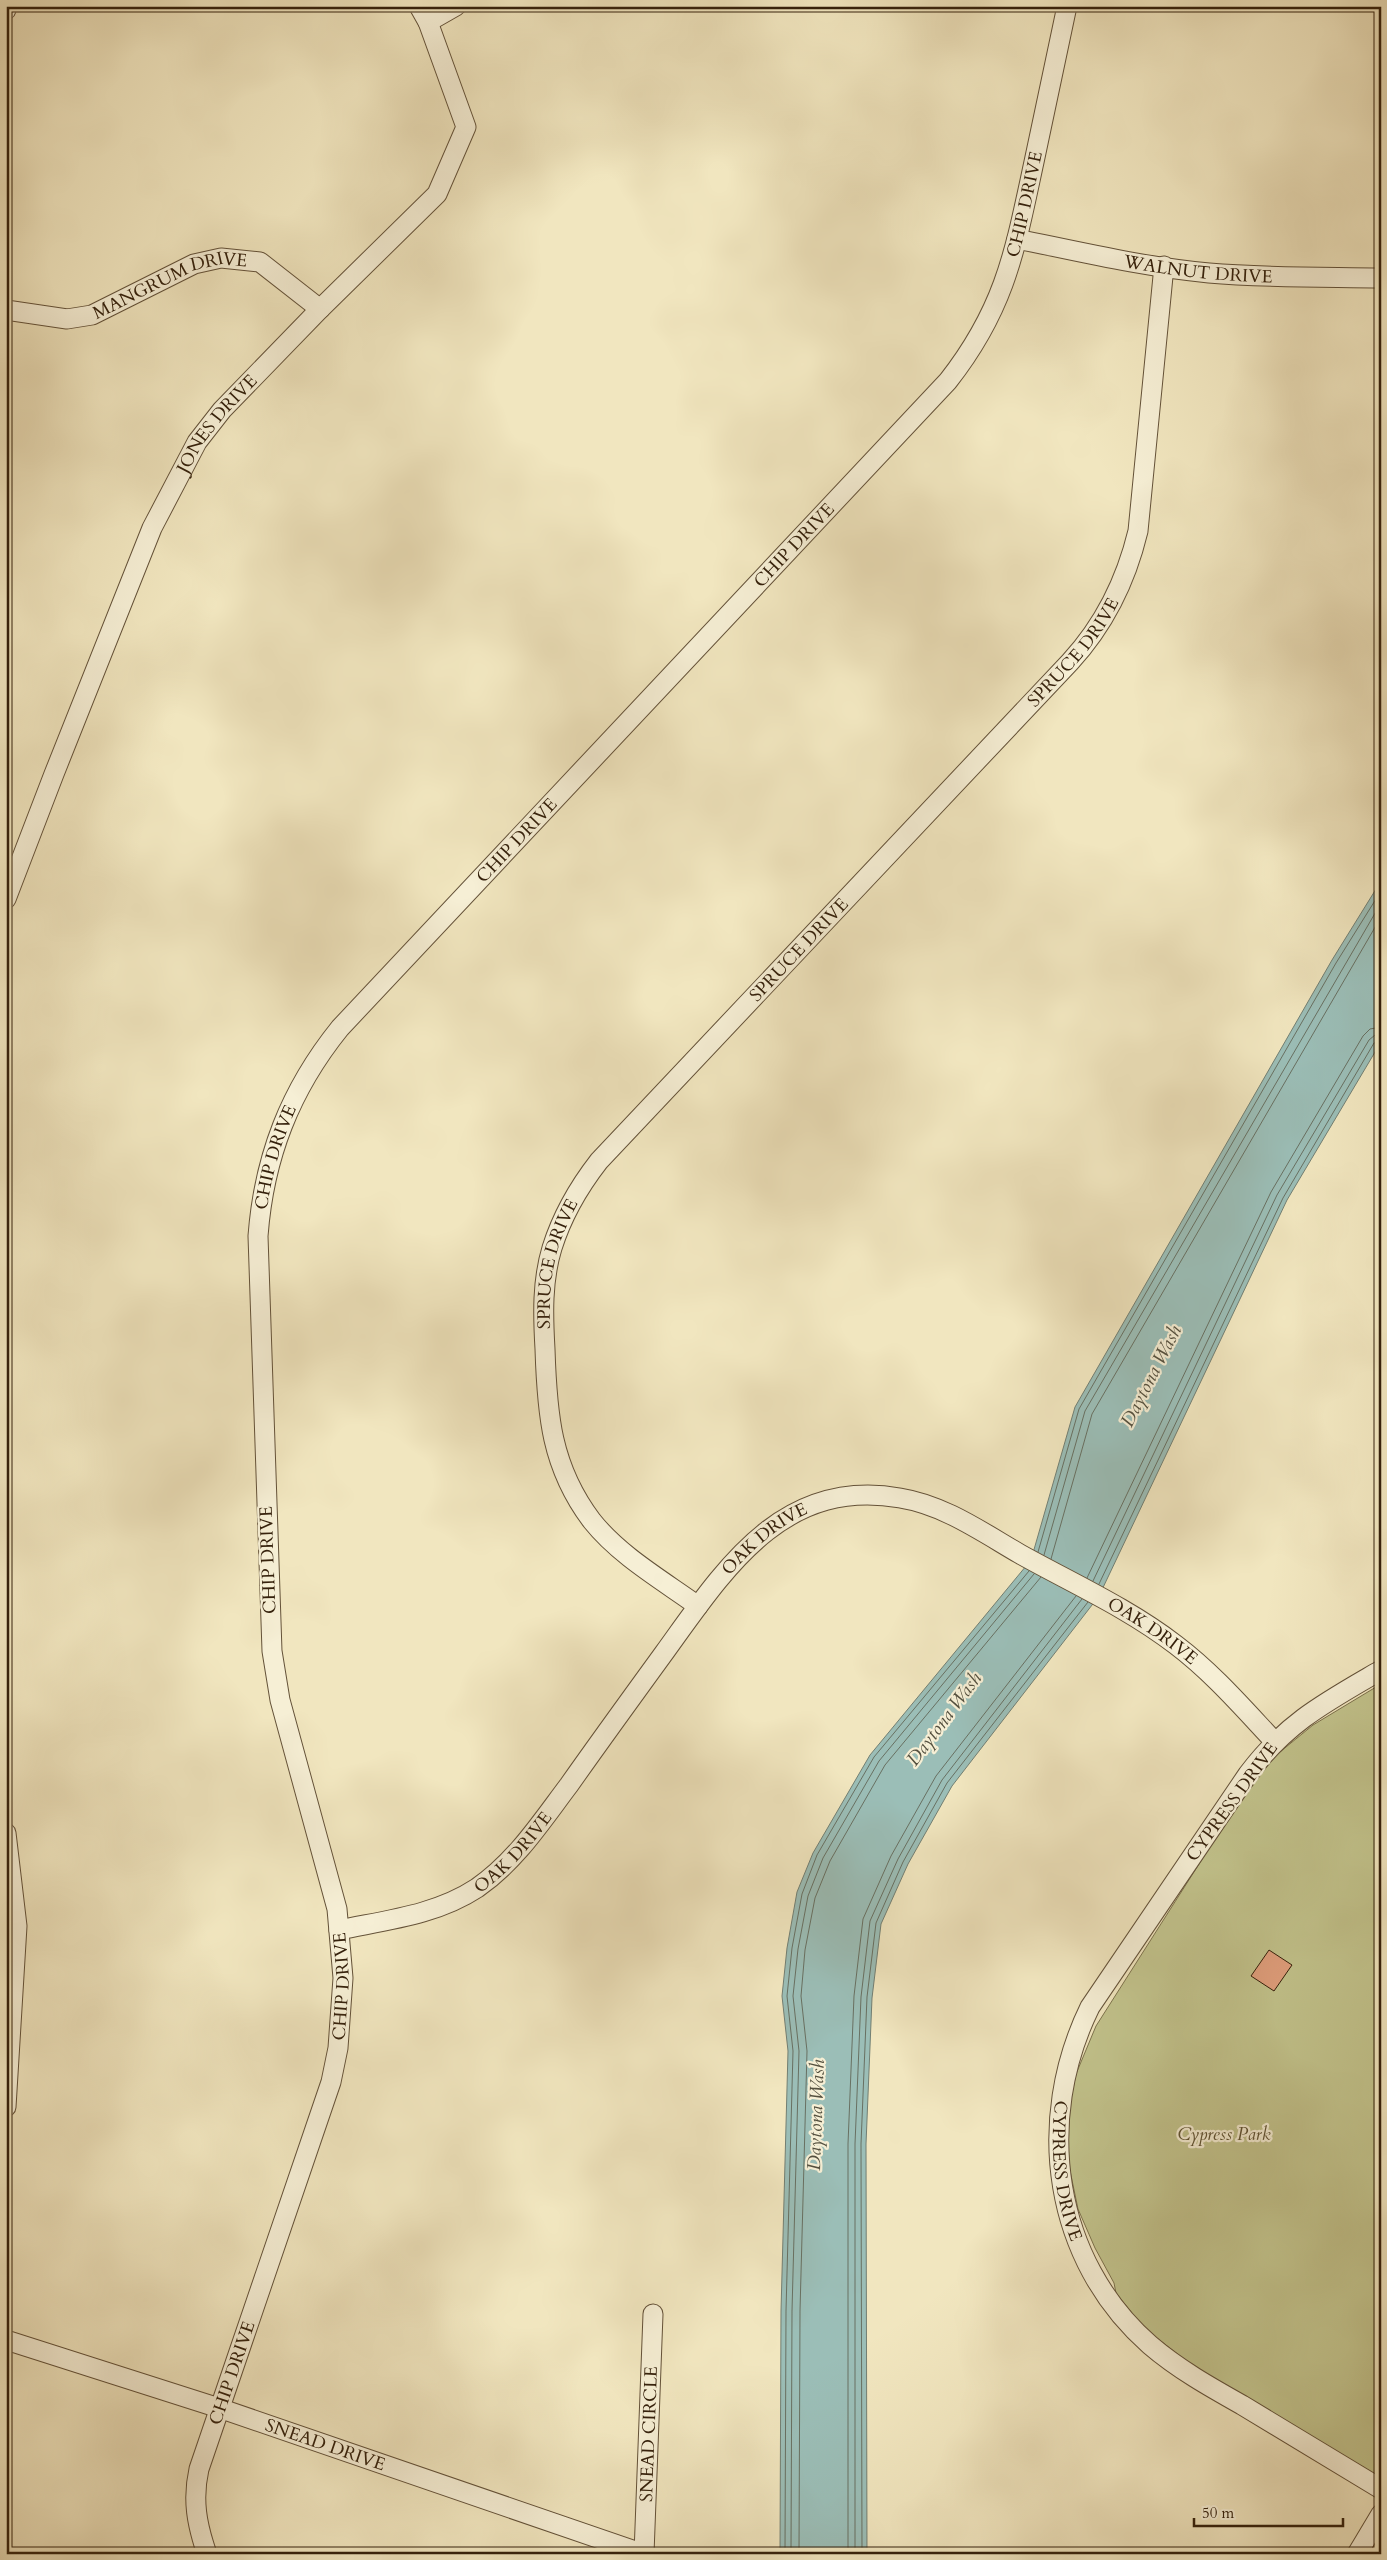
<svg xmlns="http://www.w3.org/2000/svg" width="1387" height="2560" viewBox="0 0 1387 2560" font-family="Cardo,serif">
<rect width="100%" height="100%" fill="#f1e6bf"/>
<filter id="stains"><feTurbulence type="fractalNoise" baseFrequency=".004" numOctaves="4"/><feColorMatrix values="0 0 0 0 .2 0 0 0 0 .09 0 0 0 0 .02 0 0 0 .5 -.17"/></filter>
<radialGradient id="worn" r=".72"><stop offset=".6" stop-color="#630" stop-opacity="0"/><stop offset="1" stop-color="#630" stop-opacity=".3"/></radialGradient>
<!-- green -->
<polygon fill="#c2c38c" stroke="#7c724c" points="1381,1684 1381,2471 1375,2474 1198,2370 1144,2328 1116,2293 1114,2283 1095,2248 1078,2209 1067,2156 1070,2103 1076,2074 1096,2026 1227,1820 1275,1756 1313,1725"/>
<!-- water -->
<polygon fill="#9bbeb7" stroke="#727f73" points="1381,881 1381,1042 1287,1200 1099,1596 952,1786 908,1864 881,1924 872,1998 866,2144 867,2554 780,2554 781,2311 788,2051 782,1996 787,1948 797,1892 813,1853 870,1755 1031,1560 1075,1407 1332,960"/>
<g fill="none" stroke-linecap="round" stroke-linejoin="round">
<!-- shore -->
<g stroke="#687062" stroke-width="1">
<polyline points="1038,1552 1079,1409 1336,963 1381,891"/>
<polyline points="1044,1555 1085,1411 1381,903"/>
<polyline points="1051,1559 1092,1414 1381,917"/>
<polyline points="1087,1578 1271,1192 1363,1036 1370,1029 1381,1027"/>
<polyline points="1093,1581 1277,1195 1369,1040 1375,1035 1381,1034"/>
<polyline points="1099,1584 1283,1198 1374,1043 1381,1041"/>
<polyline points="785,2554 786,2311 793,2051 787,1996 792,1948 802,1894 817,1855 874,1757 1029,1571"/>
<polyline points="791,2554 792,2311 799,2051 793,1996 798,1949 808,1896 823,1858 879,1761 1034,1574"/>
<polyline points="799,2554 800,2311 807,2051 801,1996 805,1950 815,1898 830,1861 885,1765 1041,1577"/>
<polyline points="848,2554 848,2144 854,1996 863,1919 891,1856 936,1776 1076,1596"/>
<polyline points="855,2554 855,2144 861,1997 870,1921 898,1859 942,1780 1082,1599"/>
<polyline points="862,2554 861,2144 867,1997 876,1923 903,1862 947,1783 1088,1602"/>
</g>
</g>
<!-- building -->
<polygon fill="#e09f7d" stroke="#35210c" points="1269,1950 1292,1965 1274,1991 1251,1976"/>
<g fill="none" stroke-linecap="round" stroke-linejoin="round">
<defs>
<g id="street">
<polyline points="6,10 7,6"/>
<polyline points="428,22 456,6"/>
<path id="s1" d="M1017 239C1081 252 1144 267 1209 273 1266 278 1324 277 1381 278"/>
<path id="s2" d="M6 310 67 319 92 315 194 264 221 258 260 262 320 309"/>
<path id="s3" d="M6 899 54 774 152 528 197 442 222 410 320 309 437 194 466 127 428 22 419 6"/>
<path id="s4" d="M698 1606C662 1580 620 1556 592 1521 551 1467 547 1414 545 1349 543 1315 542 1281 552 1248 562 1216 578 1188 599 1161L1070 662C1105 624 1126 581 1138 531L1164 266"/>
<path id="s5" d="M1381 1670C1326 1702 1287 1722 1248 1774L1090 2007C1034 2121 1053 2260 1150 2345 1178 2369 1210 2387 1242 2405 1288 2433 1334 2461 1381 2489"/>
<polyline points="6,1833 17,1926 6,2107"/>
<path id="s6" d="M339 1930C387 1920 436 1915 477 1888 516 1861 541 1822 569 1785 600 1741 632 1697 664 1653 724 1570 782 1477 900 1498 944 1505 982 1532 1020 1554 1072 1583 1128 1608 1176 1645 1213 1673 1243 1708 1275 1742"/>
<path id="s7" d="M6 2340 219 2408 644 2554"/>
<path id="s8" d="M207 2554C197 2525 192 2500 199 2469L331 2082 338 2048 343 1978 337 1909 280 1700 272 1651 258 1236C264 1157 290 1090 340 1028L948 381C1006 307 1015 250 1034 162 1045 110 1056 58 1067 6"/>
<path id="s9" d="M644 2554 653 2314"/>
<polyline points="1357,2554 1381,2514"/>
</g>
</defs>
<!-- street casing -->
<use href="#street" stroke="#645239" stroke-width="21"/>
<!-- street -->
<use href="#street" stroke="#f6efd5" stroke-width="19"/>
</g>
<g text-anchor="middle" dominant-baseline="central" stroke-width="4.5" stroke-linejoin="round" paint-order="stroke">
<!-- street labels -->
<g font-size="18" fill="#35210c" stroke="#f6efd5">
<text stroke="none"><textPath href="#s8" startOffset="2661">CHIP DRIVE</textPath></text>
<text stroke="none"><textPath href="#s1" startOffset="184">WALNUT DRIVE</textPath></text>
<text stroke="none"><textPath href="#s2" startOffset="172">MANGRUM DRIVE</textPath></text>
<text stroke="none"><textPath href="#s3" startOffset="522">JONES DRIVE</textPath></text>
<text stroke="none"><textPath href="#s8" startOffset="2241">CHIP DRIVE</textPath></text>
<text stroke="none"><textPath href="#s4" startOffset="1215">SPRUCE DRIVE</textPath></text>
<text stroke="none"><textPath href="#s8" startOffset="1836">CHIP DRIVE</textPath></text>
<text stroke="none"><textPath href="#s4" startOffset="810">SPRUCE DRIVE</textPath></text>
<text stroke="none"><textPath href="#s8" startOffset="1432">CHIP DRIVE</textPath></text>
<text stroke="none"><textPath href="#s4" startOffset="405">SPRUCE DRIVE</textPath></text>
<text stroke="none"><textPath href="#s6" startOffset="600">OAK DRIVE</textPath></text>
<text transform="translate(268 1560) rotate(-92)">CHIP DRIVE</text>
<text stroke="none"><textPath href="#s6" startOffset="1035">OAK DRIVE</textPath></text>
<text transform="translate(1232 1802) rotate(-54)">CYPRESS DRIVE</text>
<text stroke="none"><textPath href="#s6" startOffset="196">OAK DRIVE</textPath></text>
<text stroke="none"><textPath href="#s8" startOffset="592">CHIP DRIVE</textPath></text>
<text stroke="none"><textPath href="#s5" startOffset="621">CYPRESS DRIVE</textPath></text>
<text stroke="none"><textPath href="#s8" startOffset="188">CHIP DRIVE</textPath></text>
<text stroke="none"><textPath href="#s9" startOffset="120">SNEAD CIRCLE</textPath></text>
<text stroke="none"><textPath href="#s7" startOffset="336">SNEAD DRIVE</textPath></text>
</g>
<!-- park labels -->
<g font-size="18" font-style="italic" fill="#5f5232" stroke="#f6efd5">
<text x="1224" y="2134">Cypress Park</text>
</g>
<!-- water labels -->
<g font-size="19" font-style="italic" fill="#54503f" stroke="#f6efd5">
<text transform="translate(1151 1376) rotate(-63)">Daytona Wash</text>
<text transform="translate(944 1719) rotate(-53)">Daytona Wash</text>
<text transform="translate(816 2115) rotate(-88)">Daytona Wash</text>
</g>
</g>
<!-- margin -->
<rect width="1387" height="2560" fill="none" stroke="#f1e6bf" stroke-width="25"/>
<rect x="8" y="8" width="1372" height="2545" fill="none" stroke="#35210c" stroke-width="2.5"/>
<rect x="12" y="12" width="1362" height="2535" fill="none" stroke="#35210c"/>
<!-- scale -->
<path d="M1194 2518v8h149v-8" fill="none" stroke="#35210c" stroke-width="2.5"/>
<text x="1202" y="2518" font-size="15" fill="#35210c" stroke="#f6efd5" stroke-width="4" paint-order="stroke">50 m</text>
<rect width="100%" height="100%" filter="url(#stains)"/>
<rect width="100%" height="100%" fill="url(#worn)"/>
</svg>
